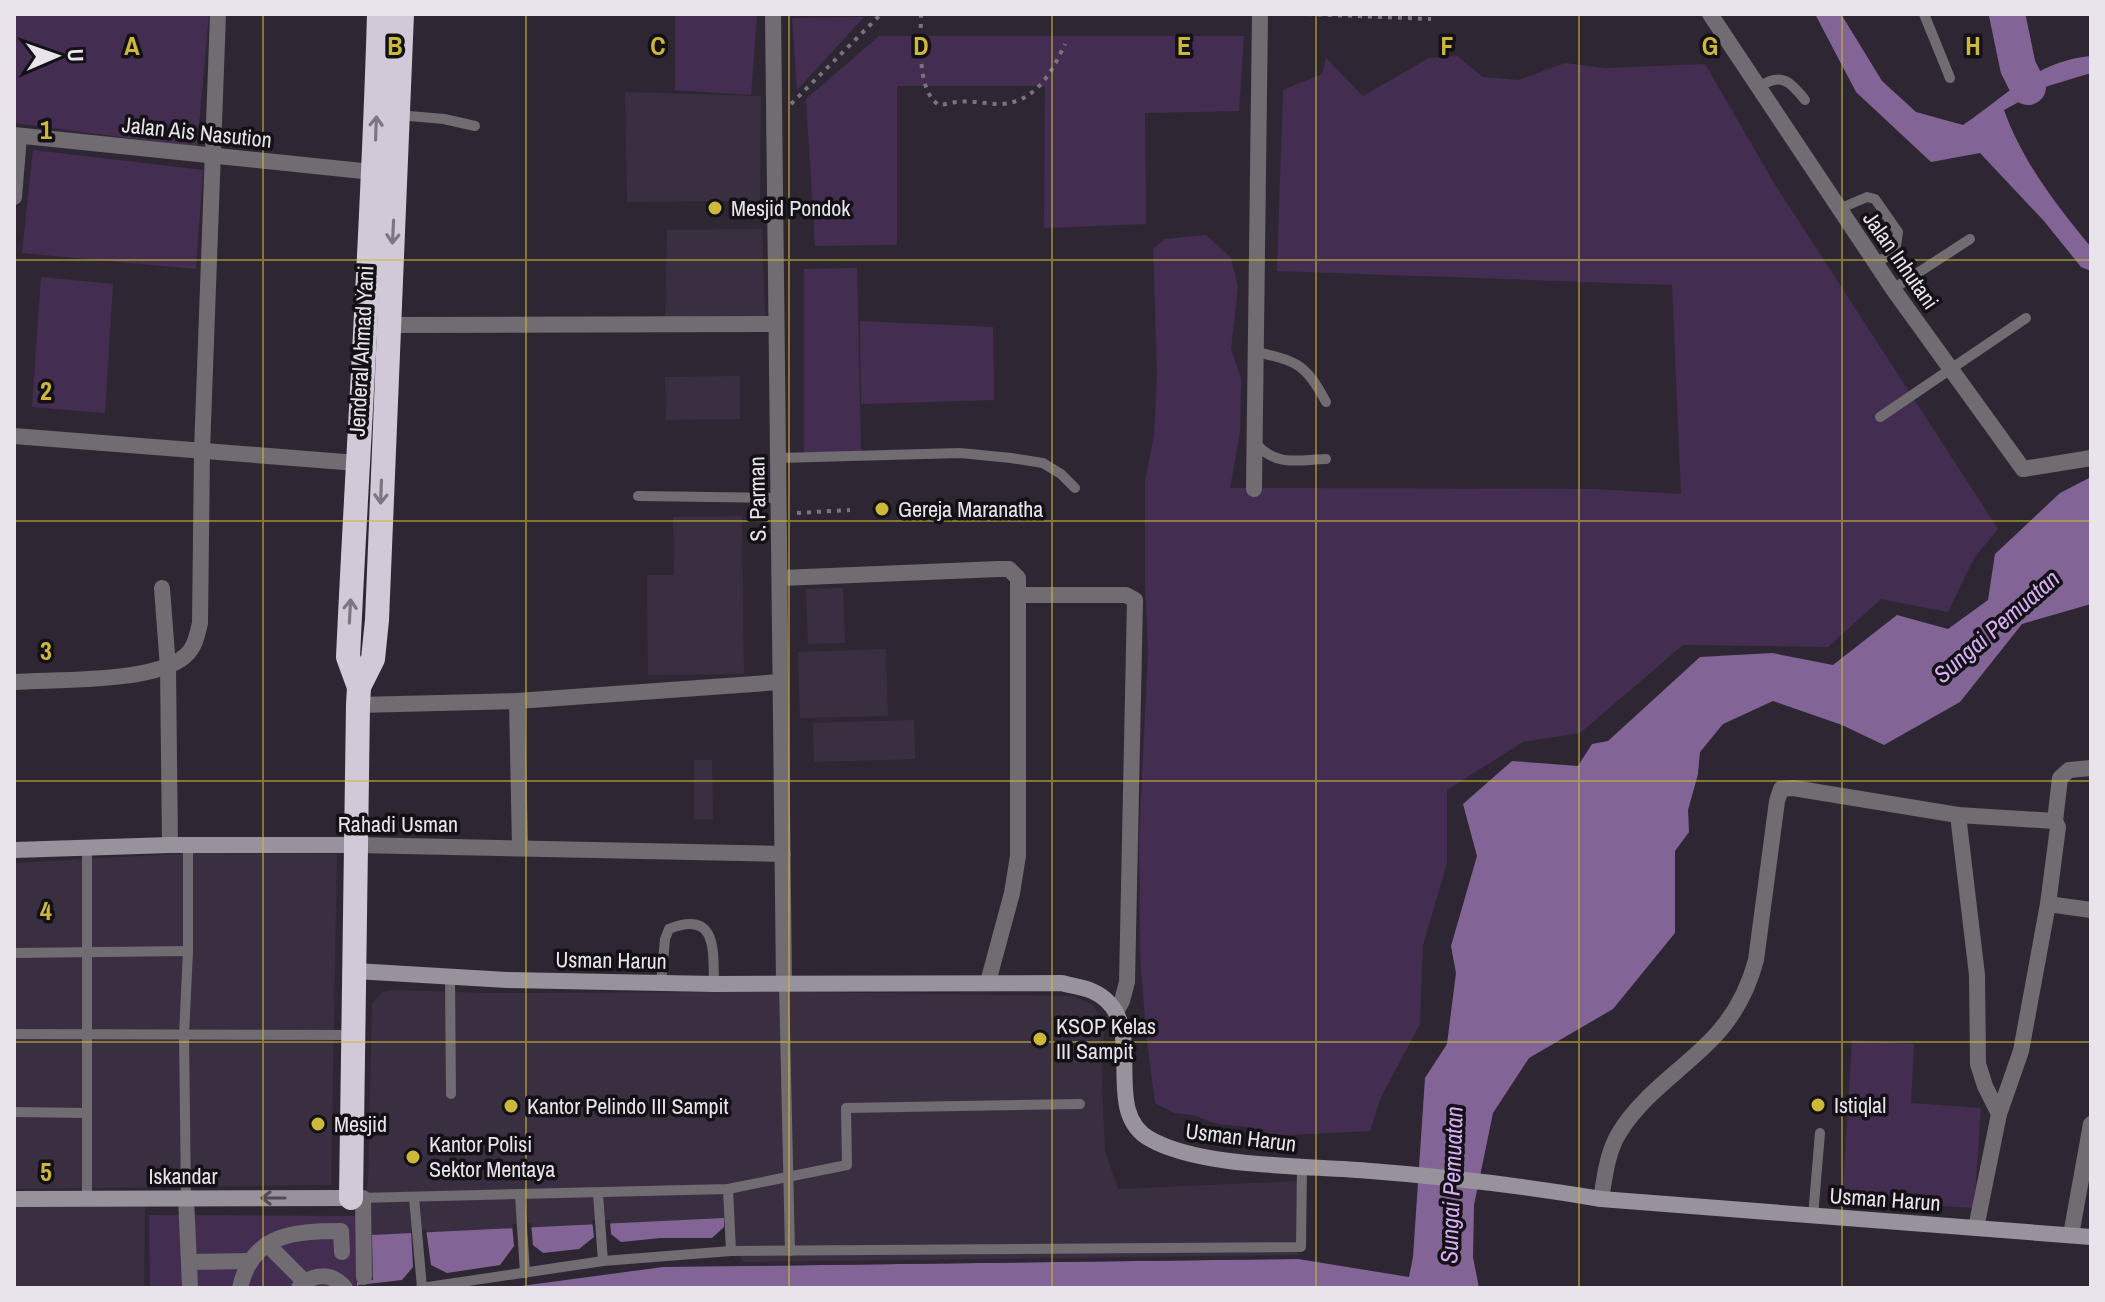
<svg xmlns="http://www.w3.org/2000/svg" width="2105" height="1302" viewBox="0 0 2105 1302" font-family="'Archivo Narrow',sans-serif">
<rect width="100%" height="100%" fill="#2e2733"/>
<!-- built -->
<g fill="#392f40">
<polygon points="625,92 761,96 760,201 627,202"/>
<polygon points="762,229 765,317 665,320 667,230"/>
<polygon points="740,376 740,419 666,420 665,377"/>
<polygon points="742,516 744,674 648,675 647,575 674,575 673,517"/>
<polygon points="843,588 845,643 808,644 806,589"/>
<polygon points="886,649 888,716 800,718 798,652"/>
<polygon points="914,720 915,759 814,762 813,723"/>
<polygon points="694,760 712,760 713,819 694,819"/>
<polygon points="198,853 337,854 331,1185 14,1189 14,863"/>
<polygon points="396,990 485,993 797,992 1073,996 1093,1005 1104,1024 1102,1084 1105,1151 1118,1189 1299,1181 1298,1259 663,1267 358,1288 359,1212 368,1185 372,1004 383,992"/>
<polygon points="14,1206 145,1206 144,1288 14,1288"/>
</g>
<!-- green -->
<g fill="#432e52">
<polygon points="14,14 209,14 197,147 14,123"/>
<polygon points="675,14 757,14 751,95 675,90"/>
<polygon points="864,17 797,90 792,18"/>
<polygon points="879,36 1244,36 1239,111 1145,113 1146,224 1044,228 1045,86 897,86 897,245 815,246 806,99"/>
<polygon points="1457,56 1483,77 1519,80 1565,63 1605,68 1705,64 1774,183 1998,529 1974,558 1948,612 1881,599 1828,647 1683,645 1580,733 1523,742 1447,790 1447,863 1423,945 1420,1024 1381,1097 1370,1131 1270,1136 1247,1127 1217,1124 1193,1115 1174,1113 1155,1103 1146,1033 1140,954 1139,839 1148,651 1145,585 1145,482 1154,435 1157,376 1153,249 1165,239 1206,235 1231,258 1238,287 1231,349 1241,378 1240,432 1230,488 1596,489 1681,494 1672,285 1277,271 1283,90 1322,74 1326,58 1363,96 1429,58"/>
<polygon points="33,150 203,170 196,269 22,253"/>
<polygon points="857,268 861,452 804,454 804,269"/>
<polygon points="41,277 113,284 105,413 32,407"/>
<polygon points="860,321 993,327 994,400 861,404"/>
<polygon points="1852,1040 1914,1044 1911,1103 1981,1108 1974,1208 1842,1200"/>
<polygon points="149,1215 356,1216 357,1288 150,1288"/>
</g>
<!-- water -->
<g fill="#826596">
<path d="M1815 14H1841L1882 81 1916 112 1963 125C2006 96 2036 61 2091 56V73L2048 86 2004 110C2022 161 2057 206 2091 247V271L2081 267 2044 221 1980 153 1931 162 1856 92Z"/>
<polygon points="2091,477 2091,604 2022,624 1960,702 1884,745 1842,725 1773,701 1723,724 1700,752 1698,774 1688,810 1689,832 1675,851 1675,933 1613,1009 1529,1058 1493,1113 1474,1205 1473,1257 1479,1288 357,1288 357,1282 373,1280 372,1235 724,1218 724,1227 740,1266 1298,1259 1409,1277 1413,1257 1425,1078 1447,1044 1456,973 1451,946 1477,856 1463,804 1512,761 1578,766 1592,744 1608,741 1700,657 1772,653 1833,665 1897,615 1948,629 1988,600 1995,554 2060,493"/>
</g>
<!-- pier -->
<polygon fill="#2e2733" points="724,1214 743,1262 1298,1255 1298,1259 663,1267 506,1288 358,1288 358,1285 402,1280 413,1267 411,1230 426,1229 431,1265 447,1273 500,1265 514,1246 512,1224 531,1223 533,1245 543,1253 579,1249 594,1237 592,1220 610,1220 611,1234 621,1242 661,1238 712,1238 724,1227"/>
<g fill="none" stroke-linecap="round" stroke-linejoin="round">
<!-- river -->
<polyline stroke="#826596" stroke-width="36" points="2007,14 2018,67 2028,87"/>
<!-- path -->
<g stroke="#7a747e" stroke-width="4" stroke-dasharray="4 6" stroke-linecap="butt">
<path d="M921 14C921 38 916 91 939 105 945 105 951 102 957 102 971 100 986 104 1001 104 1036 102 1052 72 1065 44"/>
<polyline points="1308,14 1431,19"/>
<polyline points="791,104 881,14"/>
<polyline points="797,513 850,510"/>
</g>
<!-- lane -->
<g stroke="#706c72" stroke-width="10">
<polyline points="1924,14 1950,78"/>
<path d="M1759 87C1781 72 1790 81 1805 100"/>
<polyline points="398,115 444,119 475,126"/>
<polyline points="1839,209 1867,197 1875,199 1898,232 1895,253 1876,262"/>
<polyline points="1893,289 1970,239"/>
<path d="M1256 352C1297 361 1306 364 1326 402"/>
<polyline points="1880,417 2026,318"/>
<path d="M1255 443C1277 467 1295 460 1326 459"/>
<polyline points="779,458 960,453 1011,458 1043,463 1061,474 1075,488"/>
<polyline points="638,496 779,498"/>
<polyline points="87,848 87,1198"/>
<polyline points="14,953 188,951"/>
<polyline points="450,977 451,1094"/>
<path d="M661 983 665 939 669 929C718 909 713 952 714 984"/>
<polyline points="784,984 790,1251"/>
<polyline points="14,1034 352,1035"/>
<polyline points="14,1112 87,1113"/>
<polyline points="728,1189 731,1251"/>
<polyline points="598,1194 603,1261"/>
<polyline points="520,1195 525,1273"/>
<polyline points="414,1197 422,1288"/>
<polyline points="186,1198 184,1035 188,951 188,845"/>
<polyline points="358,1198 728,1189 847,1165 846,1108 1080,1104"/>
<polyline points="1813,1216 1820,1133"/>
<polyline points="421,1288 603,1261 731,1251 1301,1247 1302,1166"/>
</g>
<!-- street -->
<g stroke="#706c72" stroke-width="16">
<polyline points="773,14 784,984"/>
<polyline points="1710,14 1893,289 2023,469 2091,458"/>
<polyline points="14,135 382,173"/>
<polyline points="14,197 19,136"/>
<polyline points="388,325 776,324"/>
<polyline points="14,436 357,463"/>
<polyline points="1254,489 1260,14"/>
<polyline points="781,578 999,569 1009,569 1018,578 1018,856 1012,893 988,982"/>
<polyline points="162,588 168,668 170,845"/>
<polyline points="1019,595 1126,595 1135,600 1127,982 1122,1001 1116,1012"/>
<path d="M14 682C56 679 155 683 185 656 195 648 197 635 200 623L202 451 218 14"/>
<polyline points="517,701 520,847"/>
<polyline points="358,705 517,701 780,682"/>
<polyline points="1958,815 1977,975 1978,1064 1985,1086 1999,1114"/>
<polyline points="356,845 783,854"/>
<polyline points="2048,904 2091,910"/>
<polyline points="186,1198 190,1286"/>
<polyline points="363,1198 364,1277"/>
<path d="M1601 1199C1605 1176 1607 1153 1619 1133 1642 1095 1681 1071 1711 1040 1733 1018 1748 990 1756 960L1777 801 1781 789 1793 788 1958 815 2055 821"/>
<polyline points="1976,1228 1999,1114 2021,1051 2048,904 2058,827 2055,821 2060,778 2069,770 2091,768"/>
<polyline points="2071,1235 2091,1124"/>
<polyline points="267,1244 305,1282"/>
<polyline points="189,1262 251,1261"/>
<path d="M240 1288C252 1233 295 1231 341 1231L342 1252"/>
<path d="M299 1288C312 1273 332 1272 345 1288"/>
</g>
<!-- secondary -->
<g stroke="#97929b" stroke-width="16">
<polyline points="14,850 170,845 356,845"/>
<path d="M355 971 507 980 714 984 1062 983C1072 986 1083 987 1092 991 1154 1018 1097 1110 1150 1139 1203 1169 1310 1165 1371 1171 1448 1177 1525 1186 1601 1199L2091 1237"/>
<polyline points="14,1199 351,1198"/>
</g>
<!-- highway -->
<g stroke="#d1c9d8" stroke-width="24">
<path d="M359 687 348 657C358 442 373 228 379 14"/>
<polyline points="351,1198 358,705 359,687 373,659 377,620 402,14"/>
</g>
</g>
<!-- one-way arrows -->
<defs><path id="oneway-shaft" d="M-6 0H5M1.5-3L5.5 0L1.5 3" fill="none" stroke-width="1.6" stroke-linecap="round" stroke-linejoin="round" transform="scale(2)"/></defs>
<g stroke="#7c7681">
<use href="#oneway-shaft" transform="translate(376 128) rotate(-88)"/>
<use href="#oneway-shaft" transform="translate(393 232) rotate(93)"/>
<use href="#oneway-shaft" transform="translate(381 492) rotate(92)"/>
<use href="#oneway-shaft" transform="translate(350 611) rotate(-87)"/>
</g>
<use stroke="#4f4b52" href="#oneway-shaft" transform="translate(273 1198) rotate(-180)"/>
<!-- grid -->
<path fill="none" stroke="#ccb939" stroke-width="2" stroke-opacity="0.55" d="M263 14V1288M526 14V1288M789 14V1288M1052 14V1288M1316 14V1288M1579 14V1288M1842 14V1288M14 260H2091M14 521H2091M14 781H2091M14 1042H2091"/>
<!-- markers -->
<g fill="#ccb939" stroke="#141116" stroke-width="3">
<circle cx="715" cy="208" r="8"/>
<circle cx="882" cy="509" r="8"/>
<circle cx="1040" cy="1039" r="8"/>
<circle cx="1818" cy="1105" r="8"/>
<circle cx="511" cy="1106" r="8"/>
<circle cx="318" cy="1124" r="8"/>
<circle cx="413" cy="1157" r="8"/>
</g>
<g text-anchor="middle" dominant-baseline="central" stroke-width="7" stroke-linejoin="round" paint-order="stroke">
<!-- street labels -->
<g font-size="22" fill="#e9e4ec" stroke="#141116">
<text transform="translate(197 132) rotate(6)">Jalan Ais Nasution</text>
<text transform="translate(1901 260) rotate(55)">Jalan Inhutani</text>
<text transform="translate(361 351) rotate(-87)">Jenderal Ahmad Yani</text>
<text transform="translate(757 499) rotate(-91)">S. Parman</text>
<text x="398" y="824">Rahadi Usman</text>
<text transform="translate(611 960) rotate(1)">Usman Harun</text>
<text transform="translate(1241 1137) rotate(7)">Usman Harun</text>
<text x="183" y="1176">Iskandar</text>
<text transform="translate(1885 1199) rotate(4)">Usman Harun</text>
</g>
<!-- poi labels -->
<g font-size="22" fill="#e9e4ec" stroke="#141116" text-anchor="start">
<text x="731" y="208">Mesjid Pondok</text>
<text x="898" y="509">Gereja Maranatha</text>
<text x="1056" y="1026">KSOP Kelas<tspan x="1056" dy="25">III Sampit</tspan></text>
<text x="1834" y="1105">Istiqlal</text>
<text x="527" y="1106">Kantor Pelindo III Sampit</text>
<text x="334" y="1124">Mesjid</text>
<text x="429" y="1144">Kantor Polisi<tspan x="429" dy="25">Sektor Mentaya</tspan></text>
</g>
<!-- water labels -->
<g font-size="24" font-style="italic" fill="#d9aef8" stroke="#141116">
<text transform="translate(1996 626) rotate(-41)">Sungai Pemuatan</text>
<text transform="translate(1451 1185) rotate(-88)">Sungai Pemuatan</text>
</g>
</g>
<g font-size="26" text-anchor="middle" font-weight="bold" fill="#ccb939" stroke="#141116" stroke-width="7" stroke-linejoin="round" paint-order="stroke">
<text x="132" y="55">A</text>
<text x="395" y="55">B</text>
<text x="658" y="55">C</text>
<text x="921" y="55">D</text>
<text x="1184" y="55">E</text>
<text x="1447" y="55">F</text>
<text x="1710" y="55">G</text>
<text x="1973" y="55">H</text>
<text x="46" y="139">1</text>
<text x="46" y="400">2</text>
<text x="46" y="660">3</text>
<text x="46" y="920">4</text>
<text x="46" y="1181">5</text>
</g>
<!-- border -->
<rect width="2105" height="1302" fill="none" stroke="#e9e4ec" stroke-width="32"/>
<!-- north arrow -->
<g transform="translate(56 56) rotate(88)" stroke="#141116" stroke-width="6" paint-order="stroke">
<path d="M0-6L14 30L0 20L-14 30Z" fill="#e9e4ec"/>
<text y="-12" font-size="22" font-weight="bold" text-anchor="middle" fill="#e9e4ec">U</text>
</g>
</svg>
